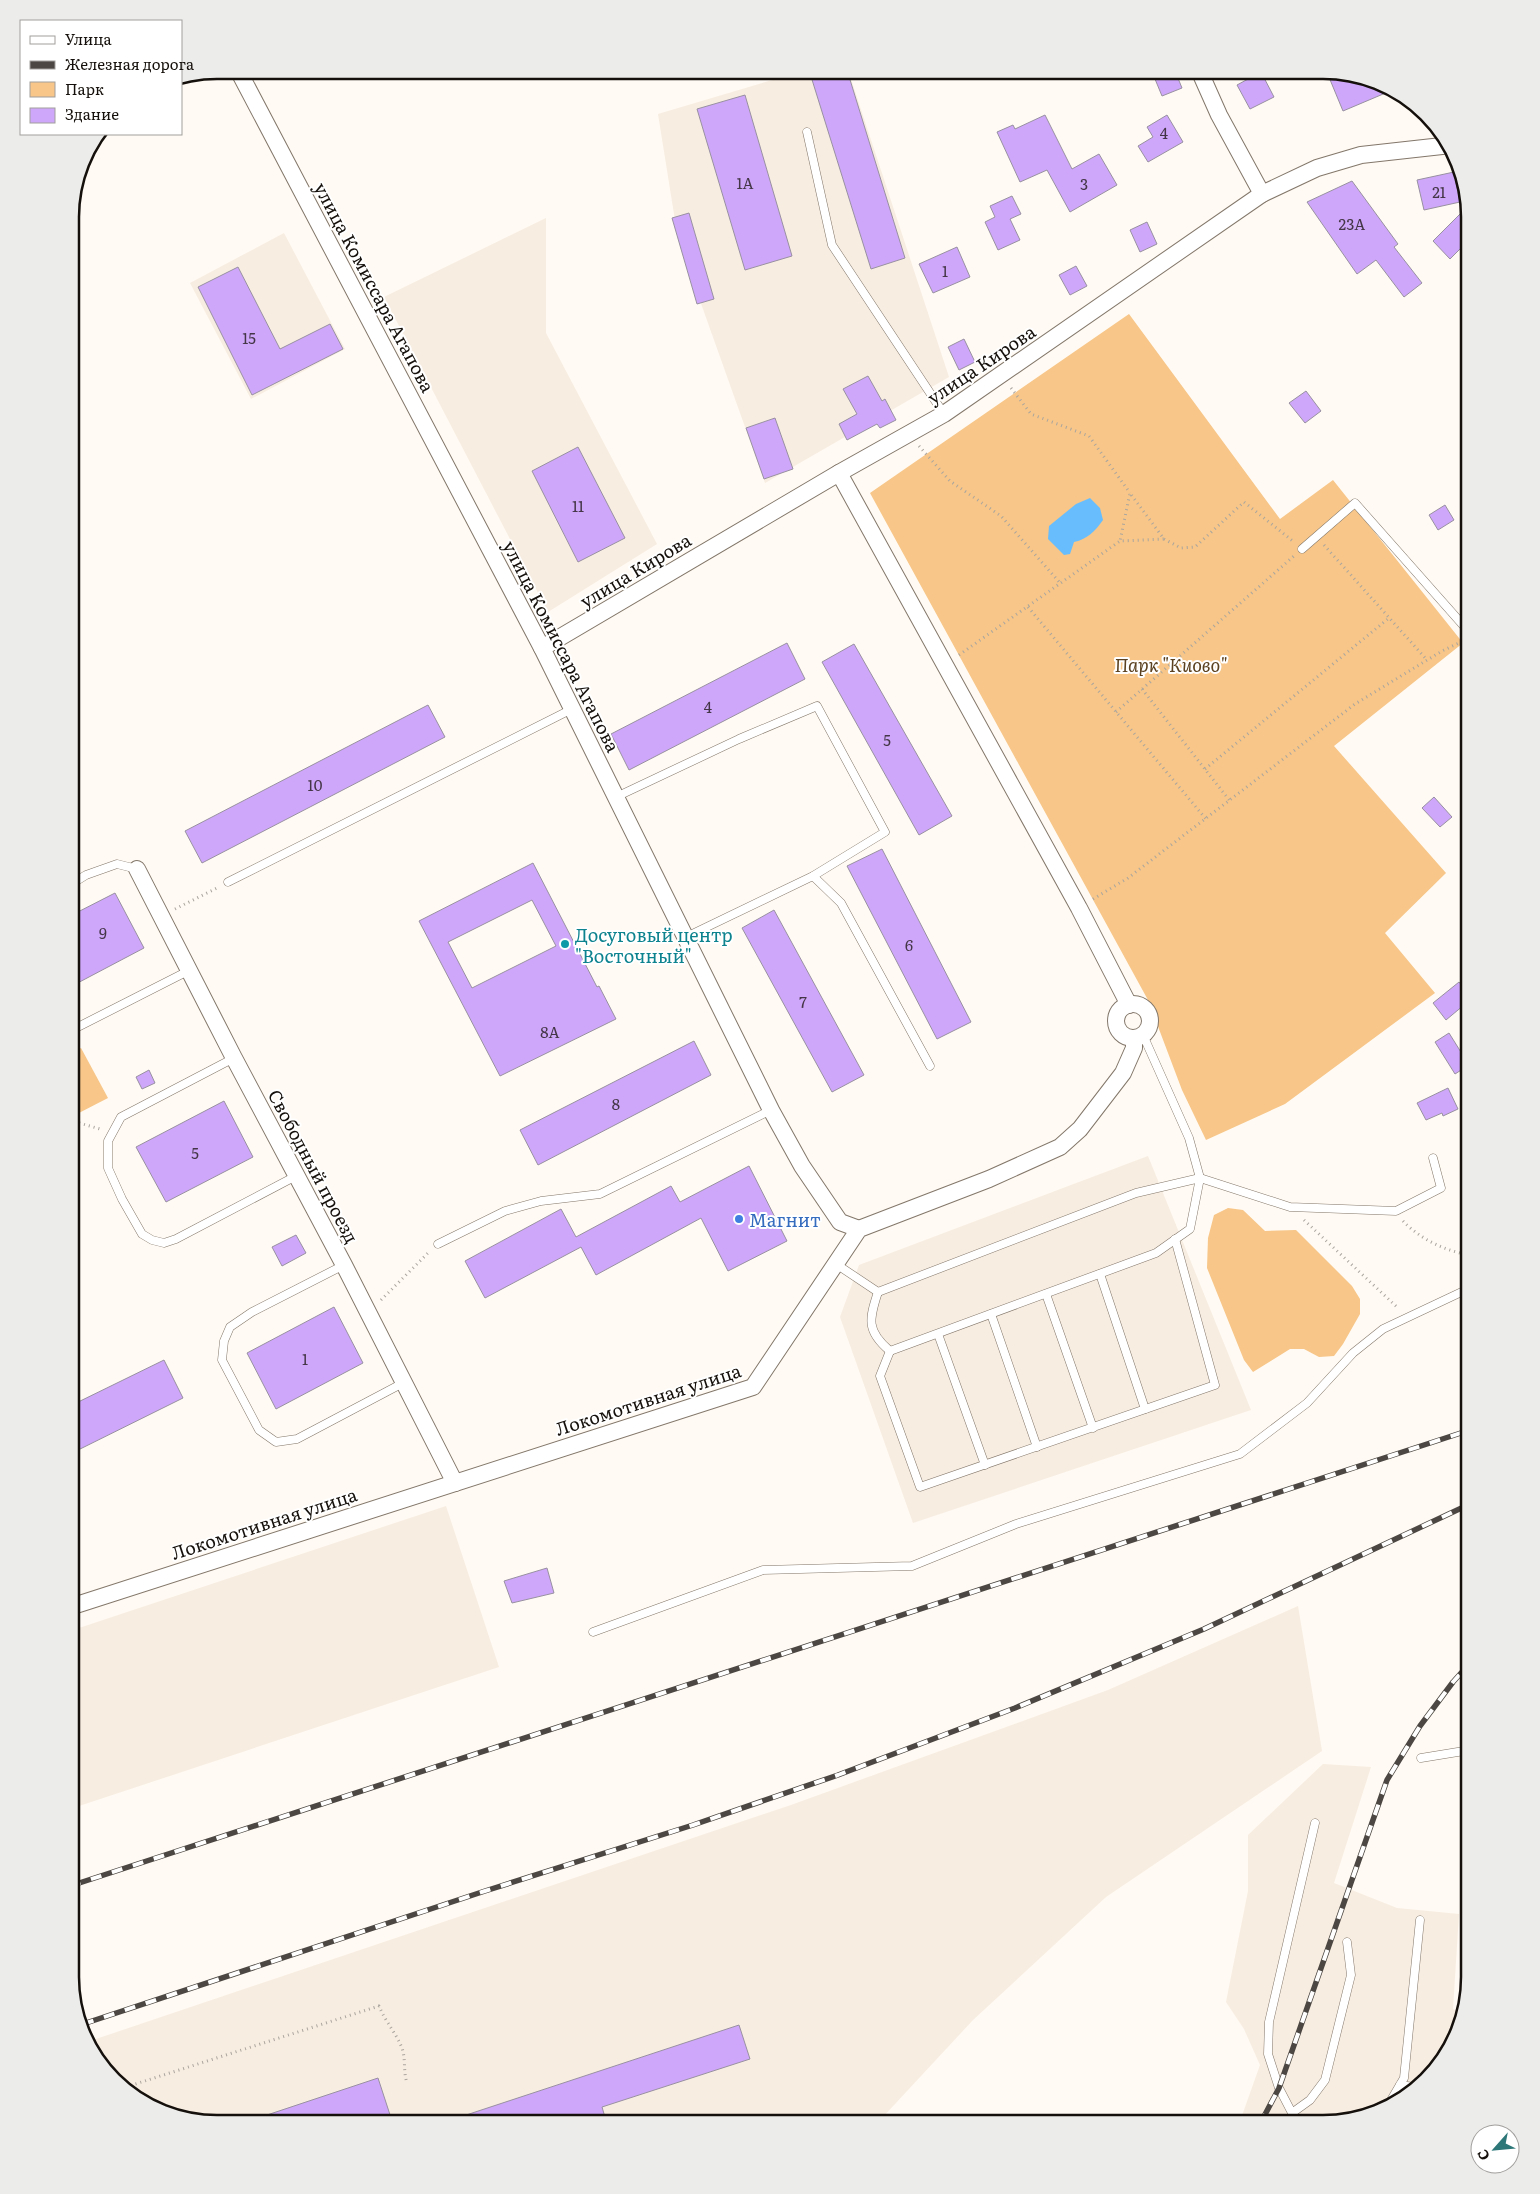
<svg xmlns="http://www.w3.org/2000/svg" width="1540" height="2194" viewBox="0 0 1540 2194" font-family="Literata,serif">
<rect width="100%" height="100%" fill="#fffaf3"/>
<!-- built -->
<g fill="#f8ede1">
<polygon points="806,70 848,70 949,377 765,483 678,239 658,114"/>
<polygon points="546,218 546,333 657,544 548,612 384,297"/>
<polygon points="284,233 345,349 251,399 190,283"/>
<polygon points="1148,1156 1251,1410 913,1523 840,1317 859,1265"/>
<polygon points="446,1506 499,1667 70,1809 70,1631"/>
<polygon points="1298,1606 1322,1751 1106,1897 973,2020 882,2118 884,2124 208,2124 143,2104 90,2051 87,2042 791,1805 1108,1690"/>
<polygon points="1323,1764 1371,1767 1334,1883 1397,1908 1459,1914 1453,2009 1461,2013 1450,2050 1397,2104 1323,2124 1239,2124 1260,2065 1244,2029 1226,2002 1248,1891 1248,1835"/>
</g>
<!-- green -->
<g fill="#f7c688">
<polygon points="1129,314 1280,519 1333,480 1463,643 1334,746 1446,873 1385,933 1435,993 1285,1104 1206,1140 1182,1090 1148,1000 870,493"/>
<polygon points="81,1048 108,1098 73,1116 70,1112 70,1054"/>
<polygon points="1228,1208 1243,1210 1265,1231 1296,1230 1352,1286 1360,1299 1360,1314 1343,1344 1334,1356 1319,1357 1304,1349 1290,1349 1253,1372 1244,1360 1207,1268 1208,1238 1214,1215"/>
</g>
<!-- water -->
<path fill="#68befc" d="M1090 498 1100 508 1103 520C1095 531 1088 539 1074 542L1070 554 1064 555 1048 539 1049 526 1076 504Z"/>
<!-- building -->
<g fill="#cfa7fa" stroke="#9891a1" fill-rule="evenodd">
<polygon points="809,70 847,70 905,258 871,269"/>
<polygon points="1326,70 1332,70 1395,89 1343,111"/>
<polygon points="1175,71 1182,88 1162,96 1155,79"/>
<polygon points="1261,72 1274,97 1250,109 1237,85"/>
<polygon points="745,95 792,256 745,270 697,109"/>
<polygon points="1045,115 1072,169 1099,154 1117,185 1070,212 1047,170 1020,182 997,132 1013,125 1015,129"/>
<polygon points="1167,115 1183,142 1148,162 1138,146 1153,137 1147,127"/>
<polygon points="1454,172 1460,202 1424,210 1417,180"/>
<polygon points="1352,181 1398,244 1394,247 1422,283 1404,297 1376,260 1357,274 1307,202"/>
<polygon points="1012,196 1021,214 1010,219 1020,240 998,250 985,222 995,217 990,206"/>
<polygon points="1467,207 1470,217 1470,239 1450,259 1433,241"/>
<polygon points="689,213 714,299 697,304 672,218"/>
<polygon points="1147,222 1157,244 1140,252 1130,230"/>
<polygon points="957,247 970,277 933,293 919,264"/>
<polygon points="1076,266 1087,286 1070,295 1059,275"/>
<polygon points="238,267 280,349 330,324 343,349 252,395 198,287"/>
<polygon points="964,339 975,362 959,370 948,347"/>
<polygon points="868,376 882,401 885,399 896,420 880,428 877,424 847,440 839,424 857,414 843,389"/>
<polygon points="1306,391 1321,411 1305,423 1289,403"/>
<polygon points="775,418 793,469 764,479 746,428"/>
<polygon points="578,447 625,538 578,562 532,471"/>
<polygon points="1445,505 1454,520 1438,530 1429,515"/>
<polygon points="787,643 805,679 629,770 611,734"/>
<polygon points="854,644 952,816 919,835 822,662"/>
<polygon points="428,705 445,737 202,863 185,831"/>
<polygon points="1434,797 1452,817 1440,827 1422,808"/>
<polygon points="882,849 971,1022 937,1039 847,866"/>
<path d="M533 863 597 987 599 986 616 1019 500 1076 419 921ZM532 900 556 946 472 988 448 942Z"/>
<polygon points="115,893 144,948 70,987 70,916"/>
<polygon points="774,910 864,1075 832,1092 742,928"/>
<polygon points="1459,982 1470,995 1470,1000 1446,1020 1433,1003"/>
<polygon points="1449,1033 1469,1065 1455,1074 1435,1042"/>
<polygon points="694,1041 711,1075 538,1165 520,1130"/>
<polygon points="149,1070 155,1083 142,1089 136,1077"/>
<polygon points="1448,1088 1458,1109 1443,1116 1442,1113 1426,1120 1417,1103"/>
<polygon points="224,1101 253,1157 166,1202 136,1147"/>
<polygon points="749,1166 787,1241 728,1271 701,1218 596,1275 581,1247 485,1298 465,1261 561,1209 576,1237 671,1186 680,1202"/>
<polygon points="296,1235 306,1253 282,1266 272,1247"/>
<polygon points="334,1307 363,1363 276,1409 247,1353"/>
<polygon points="164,1360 183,1398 70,1454 70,1406"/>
<polygon points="547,1568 554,1593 512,1603 504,1581"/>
<polygon points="739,2025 750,2059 602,2107 607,2124 448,2124 448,2121"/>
<polygon points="378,2078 393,2124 250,2124 249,2121"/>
</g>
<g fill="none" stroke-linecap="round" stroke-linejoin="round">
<defs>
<g id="lane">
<polyline points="807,132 832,245 944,414"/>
<polyline points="1302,549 1355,503 1470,633"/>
<polyline points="616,797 739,739 817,706 885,832 813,876"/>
<polyline points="228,882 572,709"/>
<polyline points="70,885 86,875 117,864 137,869"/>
<polyline points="686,937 813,876 841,903 930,1066"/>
<polyline points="70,1031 190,970"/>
<polyline points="234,1058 121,1117 108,1141 108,1168 122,1199 142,1234 152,1240 164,1243 176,1239 296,1176"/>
<polyline points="438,1244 505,1211 541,1201 600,1194 771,1110"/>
<polyline points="836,1264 878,1292 1136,1193 1200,1178 1189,1138 1143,1035"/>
<polyline points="344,1265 252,1312 230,1327 224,1341 222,1360 259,1430 276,1442 297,1439 403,1383"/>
<polyline points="1100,1274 1145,1409"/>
<path d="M878 1292C869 1319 866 1331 890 1351"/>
<polyline points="1046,1294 1093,1428"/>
<polyline points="991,1314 1037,1447"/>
<polyline points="938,1334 985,1465"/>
<polyline points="890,1351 1156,1253 1190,1229 1200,1178 1290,1207 1396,1211 1441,1188 1433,1158"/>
<polyline points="890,1351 880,1376 920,1487 1215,1385 1175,1239"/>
<polyline points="593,1632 763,1570 912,1566 1016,1524 1240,1454 1307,1403 1353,1353 1383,1329 1470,1288"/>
<polyline points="1421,1758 1470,1750"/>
<polyline points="1315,1823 1269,2022 1268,2054 1279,2088 1292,2113 1310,2100 1325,2080 1351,1975 1347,1942"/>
<polyline points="1400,2085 1414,2087"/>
<polyline points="1387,2107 1404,2078 1420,1920"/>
<polyline points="1290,2124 1292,2113"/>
</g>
<g id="street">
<polyline points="238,70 542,648 771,1110 802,1166 840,1222 859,1229"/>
<polyline points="1199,70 1219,115 1262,194"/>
<polyline points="839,473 1079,908 1129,1005"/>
<polyline points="542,648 839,473 944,414 1262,194 1317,168 1361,155 1451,145"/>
<polyline points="137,869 234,1058 344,1265 455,1483"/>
<circle cx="1133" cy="1021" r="17"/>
<polyline points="70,1607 753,1387 859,1229 989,1179 1060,1147 1080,1129 1123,1073 1134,1048 1134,1038"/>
</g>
</defs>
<!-- lane casing -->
<use href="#lane" stroke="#83776a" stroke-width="9"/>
<!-- street casing -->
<use href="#street" stroke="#83776a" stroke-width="18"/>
<!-- path -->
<g stroke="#aaa59e" stroke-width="3" stroke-dasharray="1 4" stroke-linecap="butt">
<polyline points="1011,388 1031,414 1089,436 1130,493"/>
<polyline points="919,446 950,481 1001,516 1061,584"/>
<polyline points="1164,539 1181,548 1195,547 1244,502 1294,542"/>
<polyline points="1324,545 1427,660"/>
<polyline points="1028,607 1206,819"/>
<polyline points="959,655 1120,541 1164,539 1130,493 1120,541"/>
<polyline points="1142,689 1230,801"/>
<polyline points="1116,712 1294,556"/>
<polyline points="1205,769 1389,618"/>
<polyline points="1093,899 1128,878 1355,704 1442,651 1463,641"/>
<polyline points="175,909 217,888"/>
<polyline points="70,1125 76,1122 100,1129"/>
<polyline points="1304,1220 1398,1308"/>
<path d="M1403 1221C1420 1239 1445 1251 1470 1255"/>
<polyline points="381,1300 430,1251"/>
<path d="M126 2087 379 2006C385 2021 396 2033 402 2048 406 2060 403 2071 407 2083"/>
</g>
<!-- lane -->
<use href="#lane" stroke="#fff" stroke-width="8"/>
<!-- street -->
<use href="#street" stroke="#fff" stroke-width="16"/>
<defs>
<g id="rail">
<polyline points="70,1886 1470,1430"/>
<polyline points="83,2024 485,1891 693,1825 838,1775 1015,1708 1204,1629 1470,1504"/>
<polyline points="1260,2124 1279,2088 1387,1780 1420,1726 1453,1682 1470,1663"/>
</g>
</defs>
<!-- rail casing -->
<use href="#rail" stroke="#4c4742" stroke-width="5.5"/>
<!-- rail -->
<use href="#rail" stroke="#fff" stroke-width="4" stroke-dasharray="11" stroke-linecap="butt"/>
</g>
<!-- markers -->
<circle fill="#0f9aa8" stroke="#fff" stroke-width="2" cx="565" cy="944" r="5"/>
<circle fill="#3f7fe0" stroke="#fff" stroke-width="2" cx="739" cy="1219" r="5"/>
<g text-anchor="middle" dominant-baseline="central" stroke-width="4" stroke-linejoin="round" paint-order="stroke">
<!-- number labels -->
<g font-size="15" fill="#443647">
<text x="1164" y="132">4</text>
<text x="745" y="182">1А</text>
<text x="1084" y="183">3</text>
<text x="1439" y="191">21</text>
<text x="1352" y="223">23А</text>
<text x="945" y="270">1</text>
<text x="249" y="337">15</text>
<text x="578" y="505">11</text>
<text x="708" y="706">4</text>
<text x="887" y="739">5</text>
<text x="315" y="784">10</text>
<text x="103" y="932">9</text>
<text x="909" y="944">6</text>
<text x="803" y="1001">7</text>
<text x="550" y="1031">8А</text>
<text x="616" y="1103">8</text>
<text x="195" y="1152">5</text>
<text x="305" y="1358">1</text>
</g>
<!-- street labels -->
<g font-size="18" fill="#15100b" stroke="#fff">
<text transform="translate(375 287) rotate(62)">улица Комиссара Агапова</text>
<text transform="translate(981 364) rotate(-34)">улица Кирова</text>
<text transform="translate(635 570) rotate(-31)">улица Кирова</text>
<text transform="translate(562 646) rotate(63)">улица Комиссара Агапова</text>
<text transform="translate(314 1166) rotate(62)">Свободный проезд</text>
<text transform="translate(648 1399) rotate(-18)">Локомотивная улица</text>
<text transform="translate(264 1523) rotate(-18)">Локомотивная улица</text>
</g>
<!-- park labels -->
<g font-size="18" font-style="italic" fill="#5b411f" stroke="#fff">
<text x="1171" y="664">Парк "Киово"</text>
</g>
<!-- culture labels -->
<g font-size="18" fill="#0d838f" stroke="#fff" text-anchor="start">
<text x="575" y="934">Досуговый центр<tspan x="575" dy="21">"Восточный"</tspan></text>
</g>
<!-- shop labels -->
<g font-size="18" fill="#366cbe" stroke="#fff" text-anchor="start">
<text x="749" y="1219">Магнит</text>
</g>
</g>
<!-- crop -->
<path d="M0 0H1540V2194H0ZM217 79H1323A138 138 0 0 1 1461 217V1977A138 138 0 0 1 1323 2115H217A138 138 0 0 1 79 1977V217A138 138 0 0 1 217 79Z" fill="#ececeb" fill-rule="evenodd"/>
<path fill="none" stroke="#15100b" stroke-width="2.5" d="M217 79H1323A138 138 0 0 1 1461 217V1977A138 138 0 0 1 1323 2115H217A138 138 0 0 1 79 1977V217A138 138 0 0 1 217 79Z"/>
<!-- legend -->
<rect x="20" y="20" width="162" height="115" fill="#ffffff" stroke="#a19f9d"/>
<rect x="30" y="36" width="25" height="8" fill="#ffffff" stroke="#a19f9d"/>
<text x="65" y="45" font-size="15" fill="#15100b">Улица</text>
<rect x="30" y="61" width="25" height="8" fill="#4c4742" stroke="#a19f9d"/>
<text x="65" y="70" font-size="15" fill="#15100b">Железная дорога</text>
<rect x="30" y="82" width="25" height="15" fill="#f7c688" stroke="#a19f9d"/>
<text x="65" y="95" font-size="15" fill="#15100b">Парк</text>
<rect x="30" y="108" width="25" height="15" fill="#cfa7fa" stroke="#a19f9d"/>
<text x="65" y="120" font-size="15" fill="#15100b">Здание</text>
<!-- north arrow -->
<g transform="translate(1495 2149) rotate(243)"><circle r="24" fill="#ffffff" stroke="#a19f9d"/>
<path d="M0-4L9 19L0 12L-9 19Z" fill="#2d7778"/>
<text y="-8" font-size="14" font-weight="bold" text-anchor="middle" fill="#15100b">С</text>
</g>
</svg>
